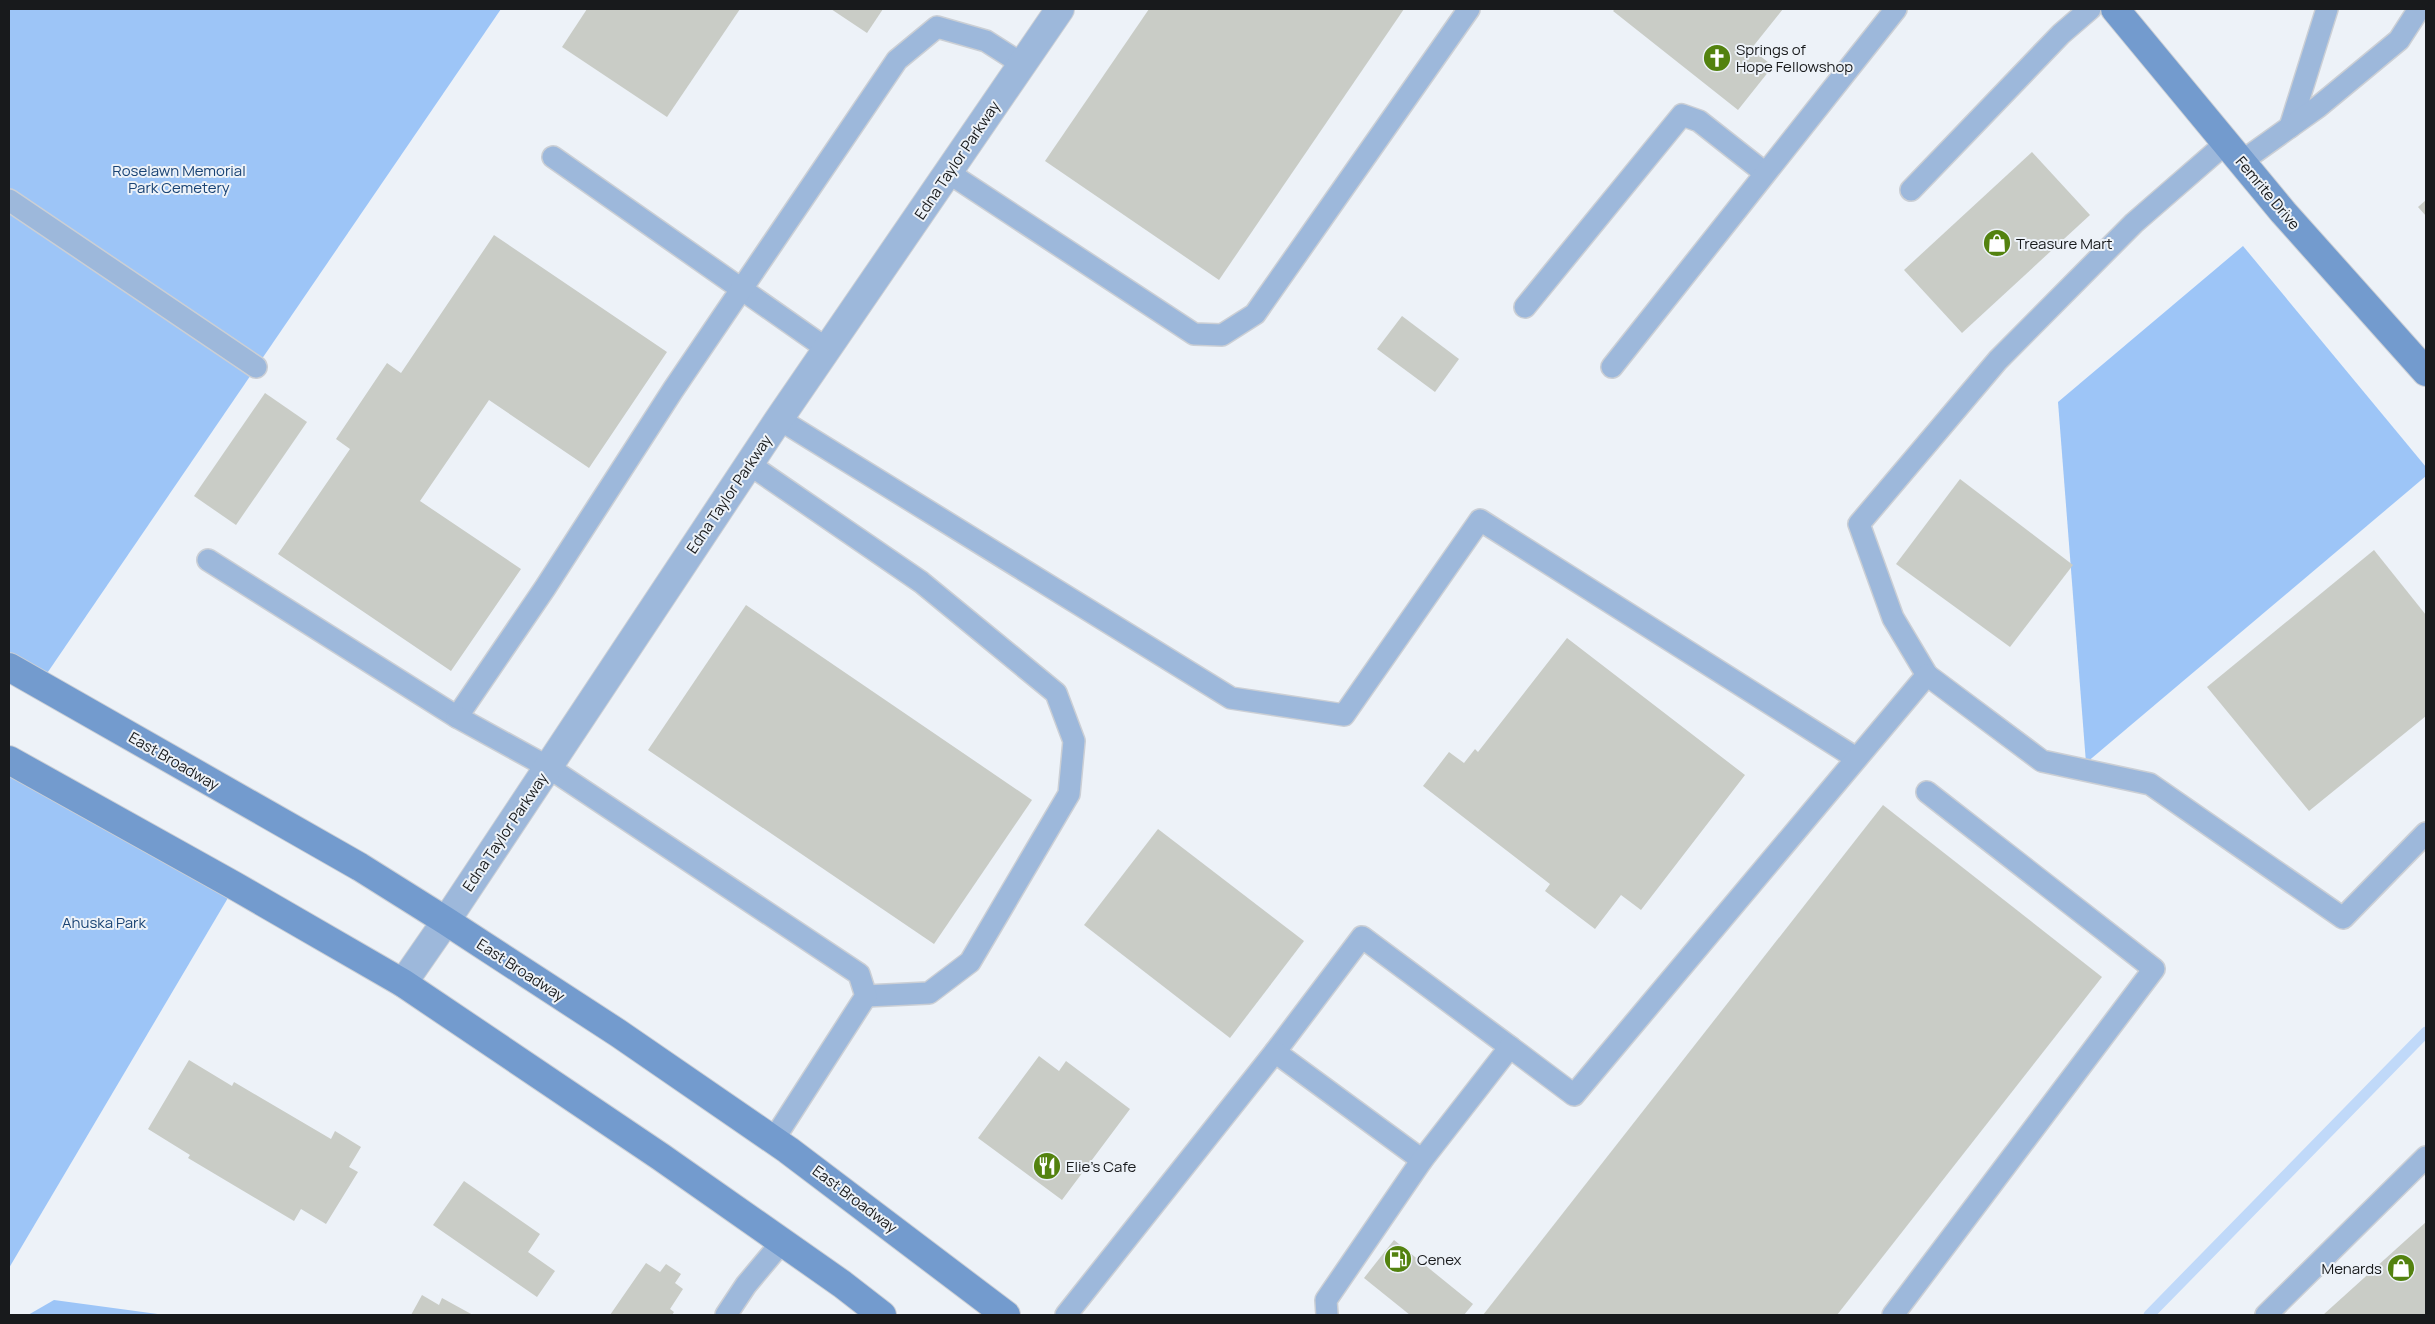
<svg xmlns="http://www.w3.org/2000/svg" width="2435" height="1324" viewBox="0 0 2435 1324" font-family="Manrope,sans-serif">
<rect width="100%" height="100%" fill="#edf2f8"/>
<!-- green -->
<g fill="#9dc5f7">
<polygon points="9,9 501,9 39,685 9,667"/>
<polygon points="2243,246 2426,467 2426,476 2086,763 2058,402"/>
<polygon points="9,760 235,886 9,1268"/>
<polygon points="54,1300 165,1315 28,1315"/>
</g>
<g fill="none" stroke-linecap="round" stroke-linejoin="round">
<!-- stream -->
<polyline stroke="#c0d9f9" stroke-width="11" points="2149,1315 2426,1032"/>
</g>
<!-- building -->
<g fill="#c9ccc6">
<polygon points="587,9 740,9 667,117 562,47"/>
<polygon points="831,9 883,9 867,33"/>
<polygon points="1149,9 1404,9 1219,280 1045,161"/>
<polygon points="1615,9 1783,9 1751,49 1773,66 1738,110 1613,11"/>
<polygon points="2032,152 2090,215 1962,333 1904,270"/>
<polygon points="2426,200 2426,216 2418,207"/>
<polygon points="494,235 667,352 589,468 489,400 420,501 521,569 451,671 278,554 350,449 336,439 387,363 401,373"/>
<polygon points="1402,316 1459,359 1435,392 1377,349"/>
<polygon points="265,393 307,422 236,525 194,496"/>
<polygon points="1960,479 2073,565 2010,647 1896,564"/>
<polygon points="2374,550 2426,615 2426,716 2309,811 2207,687"/>
<polygon points="746,605 1032,800 934,944 648,750"/>
<polygon points="1567,638 1745,775 1641,910 1621,895 1595,929 1545,891 1550,884 1423,786 1449,752 1464,763 1475,749 1478,752"/>
<polygon points="1883,805 2102,977 1837,1315 1483,1315"/>
<polygon points="1158,829 1304,941 1230,1038 1084,925"/>
<polygon points="1039,1056 1059,1071 1066,1061 1130,1109 1062,1200 978,1138"/>
<polygon points="189,1060 232,1086 234,1082 331,1139 335,1131 361,1147 349,1167 358,1172 326,1224 301,1209 294,1221 188,1158 190,1155 148,1129"/>
<polygon points="464,1181 540,1234 528,1252 555,1271 537,1297 433,1225"/>
<polygon points="2426,1222 2426,1315 2323,1315"/>
<polygon points="1394,1240 1473,1304 1464,1315 1410,1315 1364,1278"/>
<polygon points="646,1263 660,1272 666,1264 681,1274 675,1283 683,1289 670,1309 674,1312 672,1315 610,1315"/>
<polygon points="422,1295 439,1305 442,1298 473,1315 411,1315"/>
</g>
<g fill="none" stroke-linecap="round" stroke-linejoin="round">
<defs>
<g id="lane">
<polyline points="2290,127 2327,9"/>
<polyline points="553,157 827,349"/>
<polyline points="2241,162 2318,107 2399,40 2419,9"/>
<polyline points="949,173 1194,334 1222,335 1255,314 1469,9"/>
<polyline points="1911,190 2061,34 2090,9"/>
<polyline points="9,200 256,367"/>
<polyline points="1525,307 1682,115 1699,121 1765,173"/>
<polyline points="1612,367 1896,9"/>
<polyline points="779,419 1231,698 1344,715 1480,520 1856,758"/>
<polyline points="749,464 921,582 1056,693 1074,741 1069,794 970,962 929,993 866,996"/>
<polyline points="208,560 457,717 545,588 673,390 897,60 937,27 986,41 1022,64"/>
<polyline points="1927,675 1893,618 1859,524 1998,360 2134,223 2226,143"/>
<polyline points="457,717 548,767 859,974 866,996 774,1139"/>
<polyline points="1275,1052 1362,937 1510,1047"/>
<polyline points="726,1315 746,1285 782,1242"/>
<polyline points="1066,1315 1275,1052 1422,1160"/>
<polyline points="1327,1315 1326,1300 1422,1160 1510,1047 1574,1095 1927,675 2042,761 2150,784 2343,918 2426,833"/>
<polyline points="1893,1315 2154,969 1927,792"/>
<polyline points="2266,1315 2426,1157"/>
</g>
<polyline id="street" points="403,983 446,921 779,419 1060,9"/>
<g id="secondary">
<polyline points="2115,9 2283,212 2426,372"/>
<polyline points="9,667 360,867 446,921 618,1033 788,1150 1006,1315"/>
<polyline points="9,760 235,886 403,983 661,1157 842,1284 882,1315"/>
</g>
</defs>
<!-- lane casing -->
<use href="#lane" stroke="#cbcfd5" stroke-width="24"/>
<!-- street casing -->
<use href="#street" stroke="#cbcfd5" stroke-width="30"/>
<!-- secondary casing -->
<use href="#secondary" stroke="#cbcfd5" stroke-width="30"/>
<!-- lane -->
<use href="#lane" stroke="#9db8db" stroke-width="21"/>
<!-- street -->
<use href="#street" stroke="#9db8db" stroke-width="28"/>
<!-- secondary -->
<use href="#secondary" stroke="#739bce" stroke-width="28"/>
</g>
<!-- icons -->
<defs>
<symbol id="church-disc" viewBox="-11 -11 22 22"><circle r="9.5" fill="#53820f" stroke="#edf2f8"/><path d="M-1.2-6h2.4v3.5h3.3v2.4h-3.3V6h-2.4V-.1h-3.3v-2.4h3.3Z" fill="#fff"/></symbol>
<symbol id="shop-disc" viewBox="-11 -11 22 22"><circle r="9.5" fill="#53820f" stroke="#edf2f8"/><path d="M-5-2.5h2.3a2.7 3.5 0 0 1 5.4 0H5L5.5 6h-11ZM-1.5-2.5h3a1.5 2.3 0 0 0-3 0Z" fill="#fff"/></symbol>
<symbol id="restaurant-disc" viewBox="-11 -11 22 22"><circle r="9.5" fill="#53820f" stroke="#edf2f8"/><path d="M-5-6h1v4h1v-4h1v4h1v-4h1v5L-1.5 .5V6h-2V.5L-5-1ZM5-6V6H3V1.5H1.5Q1.5-4 5-6Z" fill="#fff"/></symbol>
<symbol id="fuel-disc" viewBox="-11 -11 22 22"><circle r="9.5" fill="#53820f" stroke="#edf2f8"/><path d="M-5.5-6h7V0h2V4h1.3V-2.5L3-4.5l.8-.8L6-3V5H2.5V1h-1V6h-7ZM-4.2-4.7v3.2H.2V-4.7Z" fill="#fff"/></symbol>
</defs>
<g fill-rule="evenodd">
<use href="#church-disc" x="1701" y="42" width="32" height="32"/>
<use href="#shop-disc" x="1981" y="227" width="32" height="32"/>
<use href="#restaurant-disc" x="1031" y="1150" width="32" height="32"/>
<use href="#fuel-disc" x="1382" y="1243" width="32" height="32"/>
<use href="#shop-disc" x="2385" y="1252" width="32" height="32"/>
</g>
<g text-anchor="middle" dominant-baseline="central" stroke-width="4" stroke-linejoin="round" paint-order="stroke">
<!-- poi labels -->
<g font-size="15" fill="#181a1c" stroke="#edf2f8" text-anchor="start">
<text x="1736" y="49">Springs of<tspan x="1736" dy="17">Hope Fellowshop</tspan></text>
<text x="2016" y="243">Treasure Mart</text>
<text x="1066" y="1166">Elie's Cafe</text>
<text x="1417" y="1259">Cenex</text>
<text x="2382" y="1268" text-anchor="end">Menards</text>
</g>
<!-- street labels -->
<g font-size="15" fill="#181a1c" stroke="#edf2f8">
<text transform="translate(957 160) rotate(-56)">Edna Taylor Parkway</text>
<text transform="translate(2268 193) rotate(50)">Femrite Drive</text>
<text transform="translate(729 494) rotate(-56)">Edna Taylor Parkway</text>
<text transform="translate(174 761) rotate(30)">East Broadway</text>
<text transform="translate(505 832) rotate(-56)">Edna Taylor Parkway</text>
<text transform="translate(521 970) rotate(33)">East Broadway</text>
<text transform="translate(855 1199) rotate(37)">East Broadway</text>
</g>
<!-- park labels -->
<g font-size="15" fill="#194374" stroke="#edf2f8">
<text x="179" y="170">Roselawn Memorial<tspan x="179" dy="17">Park Cemetery</tspan></text>
<text x="104" y="922">Ahuska Park</text>
</g>
</g>
<!-- border -->
<rect width="2435" height="1324" fill="none" stroke="#181a1c" stroke-width="20"/>
</svg>
